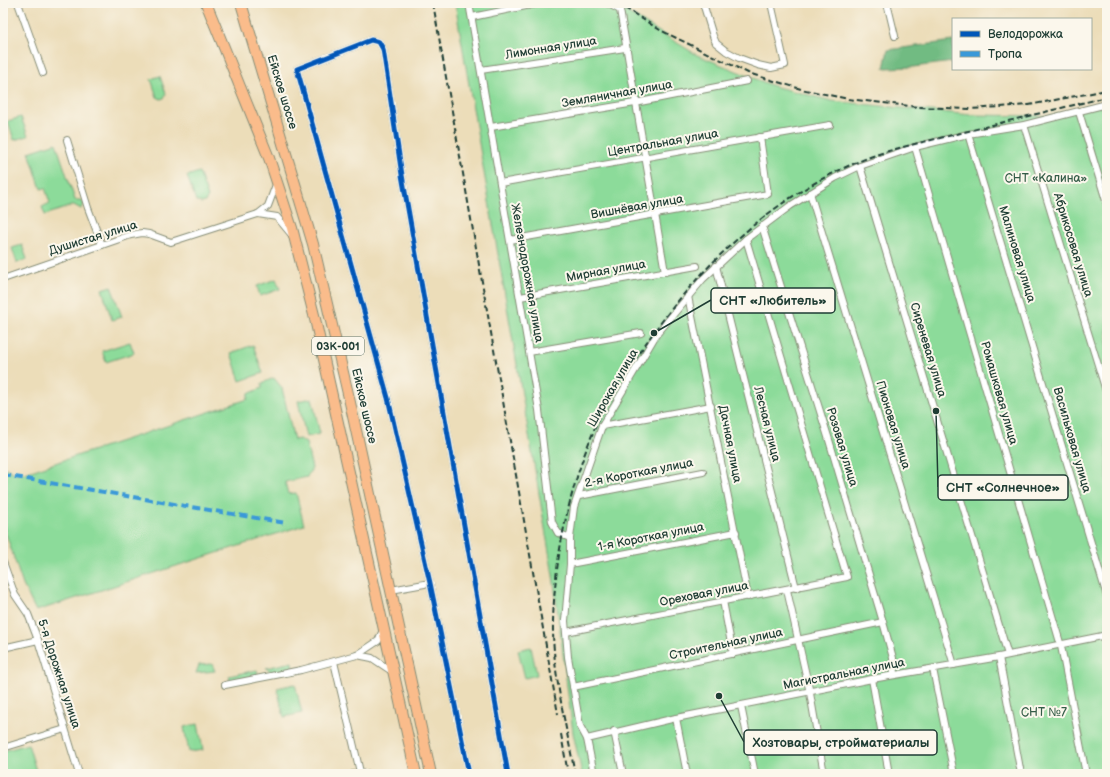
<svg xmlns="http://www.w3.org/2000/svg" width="1110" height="777" viewBox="0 0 1110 777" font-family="'Balsamiq Sans',sans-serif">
<rect width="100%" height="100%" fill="#fbf7ec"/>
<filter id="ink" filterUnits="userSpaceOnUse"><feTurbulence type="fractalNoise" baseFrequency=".025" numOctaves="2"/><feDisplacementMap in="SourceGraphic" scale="8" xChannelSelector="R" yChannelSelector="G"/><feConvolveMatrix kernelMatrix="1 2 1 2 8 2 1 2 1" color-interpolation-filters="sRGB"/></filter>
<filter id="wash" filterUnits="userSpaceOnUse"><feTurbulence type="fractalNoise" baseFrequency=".012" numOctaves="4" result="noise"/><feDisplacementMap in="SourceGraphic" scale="16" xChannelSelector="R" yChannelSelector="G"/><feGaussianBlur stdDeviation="0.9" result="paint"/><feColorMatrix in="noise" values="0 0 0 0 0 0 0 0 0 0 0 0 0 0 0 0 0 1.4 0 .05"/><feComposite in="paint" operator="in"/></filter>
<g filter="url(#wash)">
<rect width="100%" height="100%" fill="#ecddb9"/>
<!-- green -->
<g fill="#8cdb9a" stroke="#568c67">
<polygon points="455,3 612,3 697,55 773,86 832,101 971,115 1049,116 1107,102 1107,774 582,774 573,733 553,575"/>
<polygon points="160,76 166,94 164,98 161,99 157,97 151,79"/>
<polygon points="21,117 28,136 14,140 8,121"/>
<polygon points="56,143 75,200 82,200 84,205 81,209 74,205 45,215 42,207 50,203 45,188 41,189 29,152"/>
<polygon points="199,172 208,197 205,202 201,203 196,201 187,176"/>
<polygon points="22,245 27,259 17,263 12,248"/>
<polygon points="276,279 280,289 260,296 257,286"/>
<polygon points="111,286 122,317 112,320 102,289"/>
<polygon points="130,342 134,353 106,362 102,351"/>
<polygon points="253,345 263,373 240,381 231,353"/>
<polygon points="274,378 282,388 294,440 299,439 306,443 312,468 307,477 285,482 288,494 296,493 304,525 36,611 23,585 3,525 3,469 6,468 14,473 25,473 248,399 248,394 262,388 262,383"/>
<polygon points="312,398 320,434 306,437 298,401"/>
<polygon points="531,647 537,675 525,678 518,650"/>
<polygon points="292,662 293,669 271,672 266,668"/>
<polygon points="212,664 215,671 196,673 199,665"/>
<polygon points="257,670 258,675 230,681 229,676"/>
<polygon points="295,684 302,713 284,717 277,688"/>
<polygon points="198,724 203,750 189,752 184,727"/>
<polygon points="28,744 37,774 3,774 3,751"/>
</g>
<!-- forest -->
<polygon fill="#71bb82" stroke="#487c5b" points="953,41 953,62 913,67 884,68 888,50"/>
</g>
<g filter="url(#ink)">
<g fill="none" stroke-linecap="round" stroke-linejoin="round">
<defs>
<g id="minor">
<polyline points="18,3 43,73"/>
<polyline points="469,3 539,410 552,522 558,533 570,538"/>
<polyline points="607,3 620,10 665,272"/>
<polyline points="703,3 713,36 716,43 726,51 739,58 758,65 771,68 785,65 771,3"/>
<polyline points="887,3 895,36"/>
<polyline points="472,17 541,3"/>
<polyline points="481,70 625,48"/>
<polyline points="1079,112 1107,204"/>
<polyline points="1024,125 1107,394"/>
<polyline points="491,127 635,103 747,81"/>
<polyline points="968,134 1107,596"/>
<polyline points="67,140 88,208 102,245"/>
<polyline points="915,147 1061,646 1086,774"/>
<polyline points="860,166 1008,655"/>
<polyline points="500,183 830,125"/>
<polyline points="810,193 954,665"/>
<polyline points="258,214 277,217 291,234"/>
<polyline points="762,226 829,440 883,622 893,658 894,675"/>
<polyline points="510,240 768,194 760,137"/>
<polyline points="716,266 796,588"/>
<polyline points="3,279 131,235 142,233 149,234 171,242 258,214 268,206 277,182"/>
<polyline points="688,296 748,597"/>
<polyline points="520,297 697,266"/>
<polyline points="529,352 641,333"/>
<polyline points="602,426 711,406"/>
<polyline points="579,496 703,472"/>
<polyline points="3,562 15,595 28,614 38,640 79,774"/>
<polyline points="570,564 736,532"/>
<polyline points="391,590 430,583"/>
<polyline points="787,590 810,693 824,774"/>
<polyline points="723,601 733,654"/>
<polyline points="566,632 847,577 746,239"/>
<polyline points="3,648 38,640"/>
<polyline points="357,655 372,658 393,672"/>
<polyline points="999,657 1021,774"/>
<polyline points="334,662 360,772"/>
<polyline points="933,669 954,774"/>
<polyline points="872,679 889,774"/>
<polyline points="225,685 301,670 357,655 378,641 383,630"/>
<polyline points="573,687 883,622"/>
<polyline points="741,706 755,774"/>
<polyline points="676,718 687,774"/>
<polyline points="614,731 623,774"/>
<polyline points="587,739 676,718 872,679 999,657 1107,635"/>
<polyline points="3,748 65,729"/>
<polyline points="353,774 360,772 369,774"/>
<polyline points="469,774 430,583 388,398 297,69 371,40 379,42 383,49 402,175 508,774"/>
<polyline points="594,774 587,739 580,726 568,657 565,621 570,564 570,538 574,507 602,426 656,335 703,279 746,239 790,206 835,178 860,166 915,147 968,134 1024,125 1107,104"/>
</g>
<g id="primary">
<polyline points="206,3 269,158 292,228 315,319 416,774"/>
<polyline points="241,3 313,244 349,398 431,774"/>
</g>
</defs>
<!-- minor casing -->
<use href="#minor" stroke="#868d76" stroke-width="8"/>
<!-- primary casing -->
<use href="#primary" stroke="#868d76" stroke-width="12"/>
<!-- minor -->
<use href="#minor" stroke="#fff" stroke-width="6"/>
<!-- primary -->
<use href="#primary" stroke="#fabc8b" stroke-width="10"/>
<!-- rail -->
<g stroke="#1f3d34" stroke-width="2" stroke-dasharray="6 3" stroke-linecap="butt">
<polyline points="433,3 558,714"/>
<polyline points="617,3 660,30 748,73 801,89 848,99 918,107 971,109 1029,105 1107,90"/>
<polyline points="561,734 568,774"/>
<path d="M575 774C566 725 552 671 553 621 555 553 570 485 597 423 609 395 627 370 644 346 701 264 775 193 870 157 898 147 928 141 957 134 1007 121 1057 109 1107 97"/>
</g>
<!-- quiet -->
<polyline stroke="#3a99d8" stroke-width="4" stroke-dasharray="8 4" stroke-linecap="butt" points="3,475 286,523"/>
<defs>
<polyline id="cycleway" points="469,774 430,583 388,398 297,69 371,40 379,42 383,49 402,175 508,774"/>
</defs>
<!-- cycleway casing -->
<use href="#cycleway" stroke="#fbf7ec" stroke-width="8"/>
<!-- cycleway -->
<use href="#cycleway" stroke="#0057b8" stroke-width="5"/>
</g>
</g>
<g text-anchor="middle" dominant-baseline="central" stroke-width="4" stroke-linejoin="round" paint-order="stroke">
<!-- shield labels -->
<rect fill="#fbf7ec" stroke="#61756b" stroke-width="1" x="312" y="337" width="52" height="18" rx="3"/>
<g font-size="11" font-weight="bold" fill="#1f3d34">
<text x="338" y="346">03К-001</text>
</g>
<!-- street labels -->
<g font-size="12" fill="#1f3d34" stroke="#fbf7ec">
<text transform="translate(551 48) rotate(-9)">Лимонная улица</text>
<text transform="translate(282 92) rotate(73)">Ейское шоссе</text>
<text transform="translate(617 94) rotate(-10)">Земляничная улица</text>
<text transform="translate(663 143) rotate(-10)">Центральная улица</text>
<text transform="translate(637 207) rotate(-10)">Вишнёвая улица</text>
<text transform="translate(93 238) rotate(-17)">Душистая улица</text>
<text transform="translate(1073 245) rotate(73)">Абрикосовая улица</text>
<text transform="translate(1017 254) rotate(73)">Малиновая улица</text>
<text transform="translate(606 271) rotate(-10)">Мирная улица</text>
<text transform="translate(527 273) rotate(80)">Железнодорожная улица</text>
<text transform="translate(928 350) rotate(73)">Сиреневая улица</text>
<text transform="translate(613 388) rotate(-60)">Широкая улица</text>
<text transform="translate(999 393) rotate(74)">Ромашковая улица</text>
<text transform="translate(364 406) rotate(77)">Ейское шоссе</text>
<text transform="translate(767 424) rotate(76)">Лесная улица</text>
<text transform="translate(893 425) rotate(73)">Пионовая улица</text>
<text transform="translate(1072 440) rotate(74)">Васильковая улица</text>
<text transform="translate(730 444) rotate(79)">Дачная улица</text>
<text transform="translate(842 447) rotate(73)">Розовая улица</text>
<text transform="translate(639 473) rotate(-11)">2-я Короткая улица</text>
<text transform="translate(651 537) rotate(-11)">1-я Короткая улица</text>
<text transform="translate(704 594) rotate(-11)">Ореховая улица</text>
<text transform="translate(726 644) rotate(-12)">Строительная улица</text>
<text transform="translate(59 674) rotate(72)">5-я Дорожная улица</text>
<text transform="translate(844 674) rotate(-11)">Магистральная улица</text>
</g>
<!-- park labels -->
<g font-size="12" fill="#355d48" stroke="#fbf7ec">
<text x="1046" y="178">СНТ «Калина»</text>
<text x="1044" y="712">СНТ №7</text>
</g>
</g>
<!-- callouts -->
<path fill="none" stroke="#1f3d34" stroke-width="1.5" d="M654 333L711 300M936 411L938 487M719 696L744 742"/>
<g fill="#1f3d34" stroke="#fbf7ec" stroke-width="1.5">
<circle cx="654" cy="333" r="4"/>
<circle cx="936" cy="411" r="4"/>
<circle cx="719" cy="696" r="4"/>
</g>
<g fill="#fbf7ec" stroke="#1f3d34" stroke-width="1.5">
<rect x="711" y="288" width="124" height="25" rx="4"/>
<rect x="938" y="475" width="130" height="25" rx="4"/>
<rect x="744" y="730" width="193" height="25" rx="4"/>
</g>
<g font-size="13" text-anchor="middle" font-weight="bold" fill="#1f3d34">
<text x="773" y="305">СНТ «Любитель»</text>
<text x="1003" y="492">СНТ «Солнечное»</text>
<text x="841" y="747">Хозтовары, стройматериалы</text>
</g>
<!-- margin -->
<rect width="1110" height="777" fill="none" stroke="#fbf7ec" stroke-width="16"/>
<!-- legend -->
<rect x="952" y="18" width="140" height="52" fill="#fbf7ec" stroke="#a3ada2"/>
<rect x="960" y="31" width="20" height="6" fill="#0057b8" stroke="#a3ada2"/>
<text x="988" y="38" font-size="12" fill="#1f3d34">Велодорожка</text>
<rect x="960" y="51" width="20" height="6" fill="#3a99d8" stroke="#a3ada2"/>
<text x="988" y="58" font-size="12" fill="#1f3d34">Тропа</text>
</svg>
